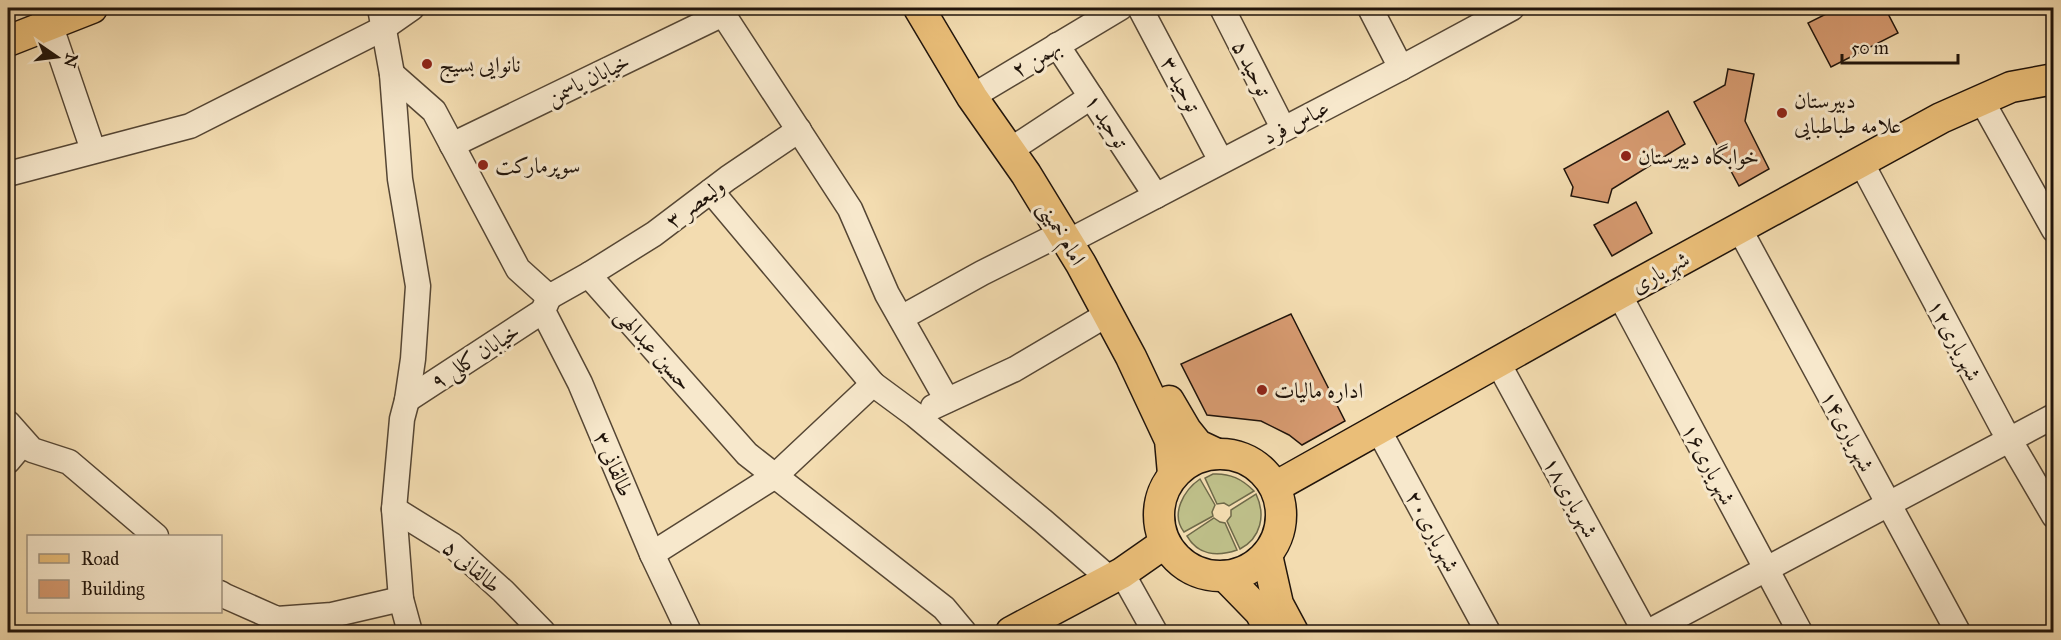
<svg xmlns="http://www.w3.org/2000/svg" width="2061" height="640" viewBox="0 0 2061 640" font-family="'IM FELL Great Primer',Amiri,serif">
<rect width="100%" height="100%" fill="#f3dcb0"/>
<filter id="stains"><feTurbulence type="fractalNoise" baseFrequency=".00333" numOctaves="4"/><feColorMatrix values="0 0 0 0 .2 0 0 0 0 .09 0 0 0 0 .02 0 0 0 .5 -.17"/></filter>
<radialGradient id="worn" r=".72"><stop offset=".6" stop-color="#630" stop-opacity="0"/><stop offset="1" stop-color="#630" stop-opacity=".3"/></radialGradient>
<!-- green -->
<g fill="#bebf89" stroke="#6f6a4a" stroke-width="1.5">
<path d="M1213 474C1230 473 1242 479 1254 491L1229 506 1224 503 1217 504 1205 478Z"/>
<path d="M1200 479 1215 505 1212 512 1213 516 1184 532C1170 514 1184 490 1200 479Z"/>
<path d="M1256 494C1266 515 1261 538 1240 549L1227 521 1231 516V510Z"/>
<path d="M1214 518 1220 522 1225 523 1237 550C1217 557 1198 555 1187 536Z"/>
</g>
<!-- building -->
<g fill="#d69a70" stroke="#20140b" stroke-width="1.5">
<polygon points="1838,8 1885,8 1898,33 1831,67 1808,23"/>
<polygon points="1728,69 1754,74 1745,121 1769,169 1739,186 1694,102 1725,85"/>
<polygon points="1668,111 1685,144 1612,189 1608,203 1571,196 1573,187 1564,169"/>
<polygon points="1636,202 1652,233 1612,256 1594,225"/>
<polygon points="1291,314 1345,421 1302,445 1289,435 1261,421 1207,415 1181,364"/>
</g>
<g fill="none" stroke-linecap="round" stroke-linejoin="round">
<defs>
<g id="minor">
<polyline points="42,8 50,24 93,150"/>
<polyline points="380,8 392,74 400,179 418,286 413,359 407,400 402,419 394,509 401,599 410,632"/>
<polyline points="722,8 723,14 850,209 887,294 947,400"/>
<polyline points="1140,8 1221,161"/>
<polyline points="1222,8 1283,128"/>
<polyline points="1370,8 1401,68"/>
<polyline points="1057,45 1156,196"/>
<polyline points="392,74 434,111 518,269 549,297 590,274 592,279 747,454 944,608 964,632"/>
<polyline points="983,90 1120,8"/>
<polyline points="1982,101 2054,230"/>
<polyline points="1021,143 1091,97"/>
<polyline points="452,145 723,14"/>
<polyline points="1861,162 2002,427 2054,516"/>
<polyline points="8,174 190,126 382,29 412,8"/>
<polyline points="711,191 873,384"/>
<polyline points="1739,228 1958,632"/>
<polyline points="1079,236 1401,68 1512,8"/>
<polyline points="590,274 654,234 728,178 799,130"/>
<polyline points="1619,294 1800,632"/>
<polyline points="549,297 543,311 580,383 652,554 689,632"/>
<polyline points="901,318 982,273 1062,233"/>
<polyline points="1497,361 1645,632"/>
<polyline points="407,400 543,311"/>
<polyline points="933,407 1015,369 1108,314"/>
<polyline points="8,423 32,450 69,462 156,536"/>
<polyline points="1378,429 1488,632"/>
<polyline points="8,461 24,442"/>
<polyline points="394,509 452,545 503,591 543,632"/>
<polyline points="652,554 775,476 873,384 915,415 1043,521 1110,579"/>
<polyline points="1122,573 1155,632"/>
<polyline points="220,593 225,596 277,619 332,615 401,599"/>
<polyline points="1648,632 2054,416"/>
</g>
<g id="major">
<polyline points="919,8 972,97 1026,174 1081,264 1131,357 1170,440 1173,474"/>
<polyline points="8,41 92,8"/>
<polyline points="1169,401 1186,430 1198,445 1215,453"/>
<circle cx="1220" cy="515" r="61"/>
<polyline points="1275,487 1619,294 1941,118 2011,87 2054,79"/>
<polyline points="1267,555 1278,604 1293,632"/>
<polyline points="1225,576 1260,612 1271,632"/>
<polyline points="1011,632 1122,573 1165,543"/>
</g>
</defs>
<!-- minor casing -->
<use href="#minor" stroke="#554634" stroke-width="27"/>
<!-- major casing -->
<use href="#major" stroke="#20140b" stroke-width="33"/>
<!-- minor -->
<use href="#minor" stroke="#f7e8cc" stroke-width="24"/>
<!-- major -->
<use href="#major" stroke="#eabe78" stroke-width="30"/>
</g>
<!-- markers -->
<g fill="#8f2418" stroke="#f7e8cc" stroke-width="2">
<circle cx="427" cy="64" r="6"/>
<circle cx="1782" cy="113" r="6"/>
<circle cx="1626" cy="156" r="6"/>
<circle cx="483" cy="165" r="6"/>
<circle cx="1262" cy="390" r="6"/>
</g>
<g text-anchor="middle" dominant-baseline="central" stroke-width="6" stroke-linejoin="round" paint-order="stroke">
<!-- street labels -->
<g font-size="22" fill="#20140b" stroke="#f7e8cc">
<text transform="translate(1036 58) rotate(-31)">بهمن ۲</text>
<text transform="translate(1252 68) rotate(63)">توحید ۵</text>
<text transform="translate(588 79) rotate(-26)">خیابان یاسمن</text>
<text transform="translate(1181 84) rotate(62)">توحید ۳</text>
<text transform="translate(1107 121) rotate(57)">توحید ۱</text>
<text transform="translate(1296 122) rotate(-27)">عباس فرد</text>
<text transform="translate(695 203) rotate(-37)">ولیعصر ۳</text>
<text transform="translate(1062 233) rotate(59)">امام خمینی</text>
<text transform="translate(1660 272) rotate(-29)">شهریاری</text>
<text transform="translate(1955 340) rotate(62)">شهریاری۱۲</text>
<text transform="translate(654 349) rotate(48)">حسین عبدالهی</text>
<text transform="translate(475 356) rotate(-33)">خیابان کللی ۹</text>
<text transform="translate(1848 431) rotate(62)">شهریاری۱۴</text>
<text transform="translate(614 464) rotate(67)">طالقانی ۳</text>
<text transform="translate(1709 464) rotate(62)">شهریاری۱۶</text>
<text transform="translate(1571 497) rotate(61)">شهریاری۱۸</text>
<text transform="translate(1433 531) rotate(62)">شهریاری۲۰</text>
<text transform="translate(472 566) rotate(41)">طالقانی ۵</text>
</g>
<!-- poi labels -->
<g font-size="22" fill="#20140b" stroke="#f7e8cc" text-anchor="start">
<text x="439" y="64">نانوایی بسیج</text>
<text x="1794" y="100">دبیرستان<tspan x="1794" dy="25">علامه طباطبایی</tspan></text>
<text x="1638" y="156">خوابگاه دبیرستان</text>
<text x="495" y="165">سوپرمارکت</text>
<text x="1274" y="390">اداره مالیات</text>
</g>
</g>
<!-- margin -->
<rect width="2061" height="640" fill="none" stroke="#f3dcb0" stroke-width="30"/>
<rect x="9" y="9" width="2043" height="622" fill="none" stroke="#20140b" stroke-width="3"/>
<rect x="15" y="15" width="2031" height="610" fill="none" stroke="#20140b" stroke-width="1.5"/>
<!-- legend -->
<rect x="27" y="535" width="195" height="78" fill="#f7e8cc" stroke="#a1937f" stroke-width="1.5"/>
<rect x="39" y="554" width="30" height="9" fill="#eabe78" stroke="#a1937f" stroke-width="1.5"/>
<text x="81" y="565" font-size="18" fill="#20140b">Road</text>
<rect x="39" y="580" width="30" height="18" fill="#d69a70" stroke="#a1937f" stroke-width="1.5"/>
<text x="81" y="595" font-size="18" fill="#20140b">Building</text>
<!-- north arrow -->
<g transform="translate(57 57) rotate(104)" stroke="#f7e8cc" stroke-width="4.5" paint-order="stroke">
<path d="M0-4.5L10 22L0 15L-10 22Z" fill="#20140b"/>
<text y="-9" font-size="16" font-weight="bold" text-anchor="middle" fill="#20140b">N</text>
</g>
<!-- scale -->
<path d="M1842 54v9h116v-9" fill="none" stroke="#20140b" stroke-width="3"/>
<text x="1851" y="54" font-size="18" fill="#20140b" stroke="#f7e8cc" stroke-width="4.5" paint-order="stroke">50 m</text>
<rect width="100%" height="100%" filter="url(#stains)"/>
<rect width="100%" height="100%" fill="url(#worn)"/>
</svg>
